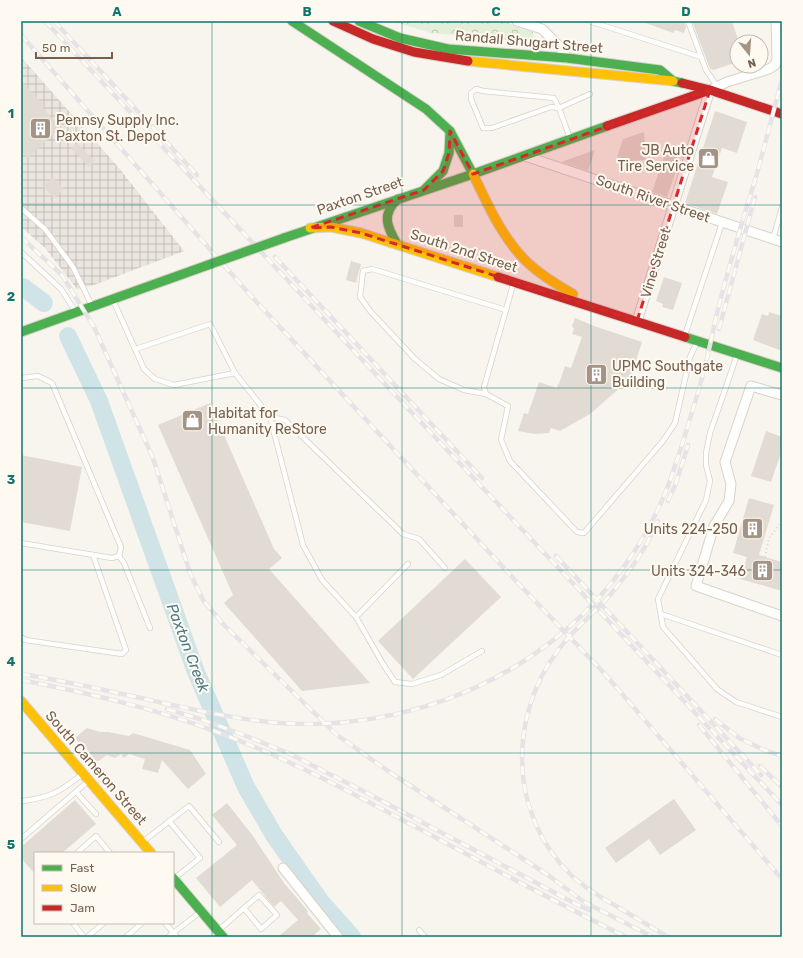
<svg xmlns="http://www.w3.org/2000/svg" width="803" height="958" viewBox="0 0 803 958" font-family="Rubik,sans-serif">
<defs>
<pattern id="industrial-grid" width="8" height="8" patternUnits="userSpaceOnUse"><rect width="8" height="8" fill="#ebe5df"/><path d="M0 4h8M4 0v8" fill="none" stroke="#c3bdb7"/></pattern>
<pattern id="park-crowns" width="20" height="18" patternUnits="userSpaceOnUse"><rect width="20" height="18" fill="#e4efda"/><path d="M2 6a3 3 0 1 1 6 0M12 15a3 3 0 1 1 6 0" fill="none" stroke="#bdc5b3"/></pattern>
</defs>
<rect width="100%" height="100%" fill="#f8f5ee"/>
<!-- industrial -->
<polygon fill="url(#industrial-grid)" points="21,57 119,168 184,251 94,285 77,289 45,248 21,227"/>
<!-- park -->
<polygon fill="url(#park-crowns)" points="391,21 502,21 533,32 534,42 431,33"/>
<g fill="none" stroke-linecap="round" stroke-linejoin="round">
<!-- river -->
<g stroke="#d0e4e8" stroke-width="18">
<polyline points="23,287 44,303"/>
<polyline points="68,336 99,401 196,672 246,787 274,835 304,878 321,902 352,937"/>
</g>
</g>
<!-- building -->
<g fill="#e2dbd3">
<polygon points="644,21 684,21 686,27 684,33 675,30 673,33 643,22"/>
<polygon points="692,21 732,21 739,42 737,42 737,62 714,70 710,69"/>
<polygon points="21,81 45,106 43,108 61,127 28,158 21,151"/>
<polygon points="715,111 747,122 737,153 722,148 712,177 728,182 717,214 685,203"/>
<polygon points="644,132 646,160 631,161 617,157 623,139"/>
<polygon points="77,143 95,161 89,167 71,148"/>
<polygon points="595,150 588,171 561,162"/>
<polygon points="665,154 678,158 676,165 678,165 667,197 652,192"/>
<polygon points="53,177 64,189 54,198 43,186"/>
<rect x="454" y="215" width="9" height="12"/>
<polygon points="351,261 361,264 356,283 346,280"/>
<polygon points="664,277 682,283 673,310 662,307 663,304 656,301"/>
<polygon points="769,312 782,316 782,351 753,340 762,314 768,316"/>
<polygon points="575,318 594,326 642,342 630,379 590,414 560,431 551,428 549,433 534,434 518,431 524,413 528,414 539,382 557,388 558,384 559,384 565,366 571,368 582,337 572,334 574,329 572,326"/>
<polygon points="210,403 274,549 282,558 269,569 370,683 302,691 224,603 233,595 158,425"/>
<polygon points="766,431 782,437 782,450 771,482 751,476"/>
<polygon points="21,455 82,467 70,531 21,522"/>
<polygon points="749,498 774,505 759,555 782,562 782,591 740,579 747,557 733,553"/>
<polygon points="465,559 501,597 413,679 378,641"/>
<polygon points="87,728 100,732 108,732 129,736 133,733 190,750 206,774 188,789 162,760 158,773 142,769 145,759 129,754 124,758 121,754 115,758 107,755 97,762 85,747 83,748 75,738"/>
<polygon points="674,799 696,830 660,855 649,839 616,863 605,848"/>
<polygon points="75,800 96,824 62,853 35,853 35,874 21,858 21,847"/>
<polygon points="227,803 253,836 284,883 308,911 307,913 321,929 312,937 278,937 298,920 281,901 274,907 252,880 220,907 196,878 237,845 212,815"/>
</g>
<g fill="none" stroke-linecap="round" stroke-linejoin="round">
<defs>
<g id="lane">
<polyline points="589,21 701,57"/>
<polyline points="688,21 706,70 717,86"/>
<polyline points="570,138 559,108 551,107 492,128 483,128 471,99 471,93 476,89 483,91 554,98 559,108 590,94"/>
<polyline points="21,208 45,229 73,267 91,304"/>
<polyline points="773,239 782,207"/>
<polyline points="21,252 61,289 75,311"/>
<polyline points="513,285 484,387 486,394 508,406 501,440 510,461 577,532 584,533 663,441 675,423 690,357 697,342"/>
<polyline points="113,300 144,369 155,379 174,385 235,373 270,417 303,545 322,580 356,617 408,564"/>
<polyline points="685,335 722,223"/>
<polyline points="136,349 210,324 235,373"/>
<polyline points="737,355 710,433 706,453 706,465 710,481 706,500 658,599 663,627 717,689 736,702 782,717"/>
<polyline points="21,378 38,376 52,383 121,547 119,556 112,558 21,543"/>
<polyline points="486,394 464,390 439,379 415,359 371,312 360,297 363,271 372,269 506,310"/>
<polyline points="270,417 285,420 403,534 419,539 445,568"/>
<polyline points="119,556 124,563 150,628"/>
<polyline points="661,614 782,655"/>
<polyline points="356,617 383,664 395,682 412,684 441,675 482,651"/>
<polyline points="21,637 25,640 122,654 126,650 93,555"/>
<polyline points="76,792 96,814"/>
<path d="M23 801C50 797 58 793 80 776"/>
<polyline points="169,821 200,858 176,877"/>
<polyline points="21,839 86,783"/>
<polyline points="145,840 189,806 219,842"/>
<polyline points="77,853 96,836 110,853"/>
<polyline points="73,923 84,937"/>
<polyline points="165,923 177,937"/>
<polyline points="220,929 259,895 277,915 261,929 244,908"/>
<polyline points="419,930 425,937"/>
<polyline points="87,937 104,923"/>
<polyline points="126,937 142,923"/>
<polyline points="168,937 199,913"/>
</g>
<g id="street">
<polyline points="517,21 542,29 560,47 567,58"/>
<polyline points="525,156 782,242"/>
<polyline points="637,321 710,90 727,82 769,69 775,65 777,59 776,21"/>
<polyline points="782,395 751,386 725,462 731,484 729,501 714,526 696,586 782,616"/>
<polyline points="283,868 338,937"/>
</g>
<g id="fast">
<polyline points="292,21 426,109 450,131 473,174"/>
<polyline points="359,21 400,38 448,49 567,58 660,70 673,81 682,83"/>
<polyline points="424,190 443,171 449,153 450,131"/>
<polyline points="284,238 473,174 607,126"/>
<path d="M397 244C387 227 381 214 398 199"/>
<polyline points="21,332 208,265"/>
<polyline points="685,337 782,368"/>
<polyline points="173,878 223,937"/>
</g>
<g id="slow">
<polyline points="468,61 673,81"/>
<path d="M473 174C488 205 502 238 528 263 541 275 557 285 573 294"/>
<polyline points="310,228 331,227 361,233 498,277"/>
<polyline points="21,701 151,853"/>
</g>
<g id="jam">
<polyline points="333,21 373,39 414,52 468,61"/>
<polyline points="682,83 710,90 782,114"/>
<polyline points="607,126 710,90"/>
<polyline points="498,277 685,337"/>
</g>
</defs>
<!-- lane casing -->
<use href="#lane" stroke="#d7d2cc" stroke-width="6"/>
<!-- street casing -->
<use href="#street" stroke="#d7d2cc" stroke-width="11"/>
<!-- fast casing -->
<use href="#fast" stroke="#d9d2cb" stroke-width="11"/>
<!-- slow casing -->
<use href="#slow" stroke="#d9d2cb" stroke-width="11"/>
<!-- jam casing -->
<use href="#jam" stroke="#d9d2cb" stroke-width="11"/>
<!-- path -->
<g stroke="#dad5d0" stroke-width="2" stroke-dasharray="1 3" stroke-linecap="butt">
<polyline points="782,503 782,507"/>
<polyline points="765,557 769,538 782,522"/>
</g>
<!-- lane -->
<use href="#lane" stroke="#fefefc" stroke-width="4.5"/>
<!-- street -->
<use href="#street" stroke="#fefefc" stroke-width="9"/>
<!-- fast -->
<use href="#fast" stroke="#4caf50" stroke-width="9"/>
<!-- slow -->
<use href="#slow" stroke="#ffc107" stroke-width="9"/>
<!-- jam -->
<use href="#jam" stroke="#c62828" stroke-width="9"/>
<defs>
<g id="rail">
<polyline points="45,21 367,365 782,805"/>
<polyline points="54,21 197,175"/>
<polyline points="21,35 252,297 515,580 604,673 782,879"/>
<polyline points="21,237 62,275 94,327 153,458 190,573 203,600 223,624 337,735 388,771 548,875 584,902 651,936"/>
<polyline points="275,257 482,478"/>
<polyline points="719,329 755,197"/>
<polyline points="668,501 676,483 688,445"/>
<path d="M658 521C653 530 649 541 643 550 634 566 622 580 611 594 594 613 574 629 559 649 507 717 509 815 571 875 585 888 600 897 616 906 633 916 651 927 668 937"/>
<polyline points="556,556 761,775"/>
<path d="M21 674C73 682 125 695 177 706 223 716 269 725 317 724 464 720 598 639 660 505 671 481 678 457 686 432 692 412 699 391 704 370 710 348 714 324 720 301 731 260 743 218 756 177 765 145 773 112 782 80"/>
<path d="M21 680C87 693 154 708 217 732 285 757 350 792 414 826 485 864 555 902 626 937"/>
<polyline points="167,709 203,720 241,734 288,753 367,793 576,904 589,910"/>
<polyline points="715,719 739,738 764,750 782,756"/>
<polyline points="699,725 782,826"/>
<polyline points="760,766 782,787"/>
</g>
</defs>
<!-- rail casing -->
<use href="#rail" stroke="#e5e3e6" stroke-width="4.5"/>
<!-- rail -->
<use href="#rail" stroke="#fefaf1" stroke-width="3" stroke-dasharray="9" stroke-linecap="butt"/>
<defs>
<polyline id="fast-bridge" points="208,265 284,238"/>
</defs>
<!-- fast-bridge casing -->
<use href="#fast-bridge" stroke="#d9d2cb" stroke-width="11" stroke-linecap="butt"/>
<!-- fast-bridge -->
<use href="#fast-bridge" stroke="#4caf50" stroke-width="9"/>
</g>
<!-- marked area -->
<path fill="#d62828" fill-opacity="0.2" stroke="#d62828" stroke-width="3" stroke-dasharray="8 5" stroke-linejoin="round" d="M710 90 637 321 361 233 331 227 310 228 424 190 443 171 449 153 450 131 473 174Z"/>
<!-- grid -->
<path fill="none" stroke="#0f766e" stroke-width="1" stroke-opacity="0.55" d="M212 21V937M402 21V937M591 21V937M21 205H782M21 388H782M21 570H782M21 753H782"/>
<!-- icons -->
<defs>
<symbol id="building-square" viewBox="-11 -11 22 22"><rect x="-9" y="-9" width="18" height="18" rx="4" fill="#a49486" stroke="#fefaf1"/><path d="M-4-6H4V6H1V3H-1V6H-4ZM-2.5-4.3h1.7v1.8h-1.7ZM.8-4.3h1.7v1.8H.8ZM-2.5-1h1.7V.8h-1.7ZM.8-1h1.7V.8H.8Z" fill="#fff"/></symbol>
<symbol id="shop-square" viewBox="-11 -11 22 22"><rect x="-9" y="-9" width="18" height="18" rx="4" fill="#a49486" stroke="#fefaf1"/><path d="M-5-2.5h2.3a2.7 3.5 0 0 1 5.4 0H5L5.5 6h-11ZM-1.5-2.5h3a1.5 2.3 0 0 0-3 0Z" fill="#fff"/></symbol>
</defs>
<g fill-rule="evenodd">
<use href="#building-square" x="28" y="116" width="25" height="25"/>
<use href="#shop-square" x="696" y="146" width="25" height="25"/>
<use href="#building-square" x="584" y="362" width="25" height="25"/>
<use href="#shop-square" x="180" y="408" width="25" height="25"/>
<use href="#building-square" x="740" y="516" width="25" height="25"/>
<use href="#building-square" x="750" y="558" width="25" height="25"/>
</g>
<g text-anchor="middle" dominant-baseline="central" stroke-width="4" stroke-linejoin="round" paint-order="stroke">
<!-- street labels -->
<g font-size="14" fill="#765f4e" stroke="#fefaf1">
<text transform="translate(529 42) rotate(5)">Randall Shugart Street</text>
<text transform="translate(360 196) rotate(-19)">Paxton Street</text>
<text transform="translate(653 199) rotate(19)">South River Street</text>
<text transform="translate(464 251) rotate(18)">South 2nd Street</text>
<text transform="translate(656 263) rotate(-73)">Vine Street</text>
<text transform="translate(96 768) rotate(49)">South Cameron Street</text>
</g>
<!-- poi labels -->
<g font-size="14" fill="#765f4e" stroke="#fefaf1" text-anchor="start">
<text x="56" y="120">Pennsy Supply Inc.<tspan x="56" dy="16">Paxton St. Depot</tspan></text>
<text x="694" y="150" text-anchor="end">JB Auto<tspan x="694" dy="16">Tire Service</tspan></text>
<text x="612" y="366">UPMC Southgate<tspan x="612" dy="16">Building</tspan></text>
<text x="208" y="413">Habitat for<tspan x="208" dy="16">Humanity ReStore</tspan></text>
<text x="738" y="529" text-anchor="end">Units 224-250</text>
<text x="746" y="571" text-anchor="end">Units 324-346</text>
</g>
<!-- water labels -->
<g font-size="15" font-style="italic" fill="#487a88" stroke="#fefaf1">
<text transform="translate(188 648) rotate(69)">Paxton Creek</text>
</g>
</g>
<!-- border -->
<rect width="803" height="958" fill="none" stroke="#fefaf1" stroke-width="44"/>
<!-- legend -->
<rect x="34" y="852" width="140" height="72" fill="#fefaf1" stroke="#c8bcb0"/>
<rect x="42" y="865" width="20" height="6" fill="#4caf50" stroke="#c8bcb0"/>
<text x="70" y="872" font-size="12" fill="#765f4e">Fast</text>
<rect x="42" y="885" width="20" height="6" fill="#ffc107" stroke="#c8bcb0"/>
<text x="70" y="892" font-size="12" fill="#765f4e">Slow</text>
<rect x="42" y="905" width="20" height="6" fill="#c62828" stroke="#c8bcb0"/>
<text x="70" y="912" font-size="12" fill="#765f4e">Jam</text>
<!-- north arrow -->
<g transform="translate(749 54) rotate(163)"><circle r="19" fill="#fefaf1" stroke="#c8bcb0"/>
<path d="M0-3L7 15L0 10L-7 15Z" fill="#a49486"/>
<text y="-6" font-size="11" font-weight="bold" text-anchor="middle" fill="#765f4e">N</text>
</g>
<!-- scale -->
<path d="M36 52v6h76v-6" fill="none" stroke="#765f4e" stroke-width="2"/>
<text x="42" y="52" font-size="12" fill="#765f4e" stroke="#fefaf1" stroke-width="3" paint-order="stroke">50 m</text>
<rect x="22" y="22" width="759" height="914" fill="none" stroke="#0f766e" stroke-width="1.5"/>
<g font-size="13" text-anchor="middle" font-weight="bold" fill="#0f766e">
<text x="117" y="16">A</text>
<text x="307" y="16">B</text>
<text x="496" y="16">C</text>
<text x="686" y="16">D</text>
<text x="11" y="118">1</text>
<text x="11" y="301">2</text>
<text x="11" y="484">3</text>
<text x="11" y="666">4</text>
<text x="11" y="849">5</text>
</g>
</svg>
